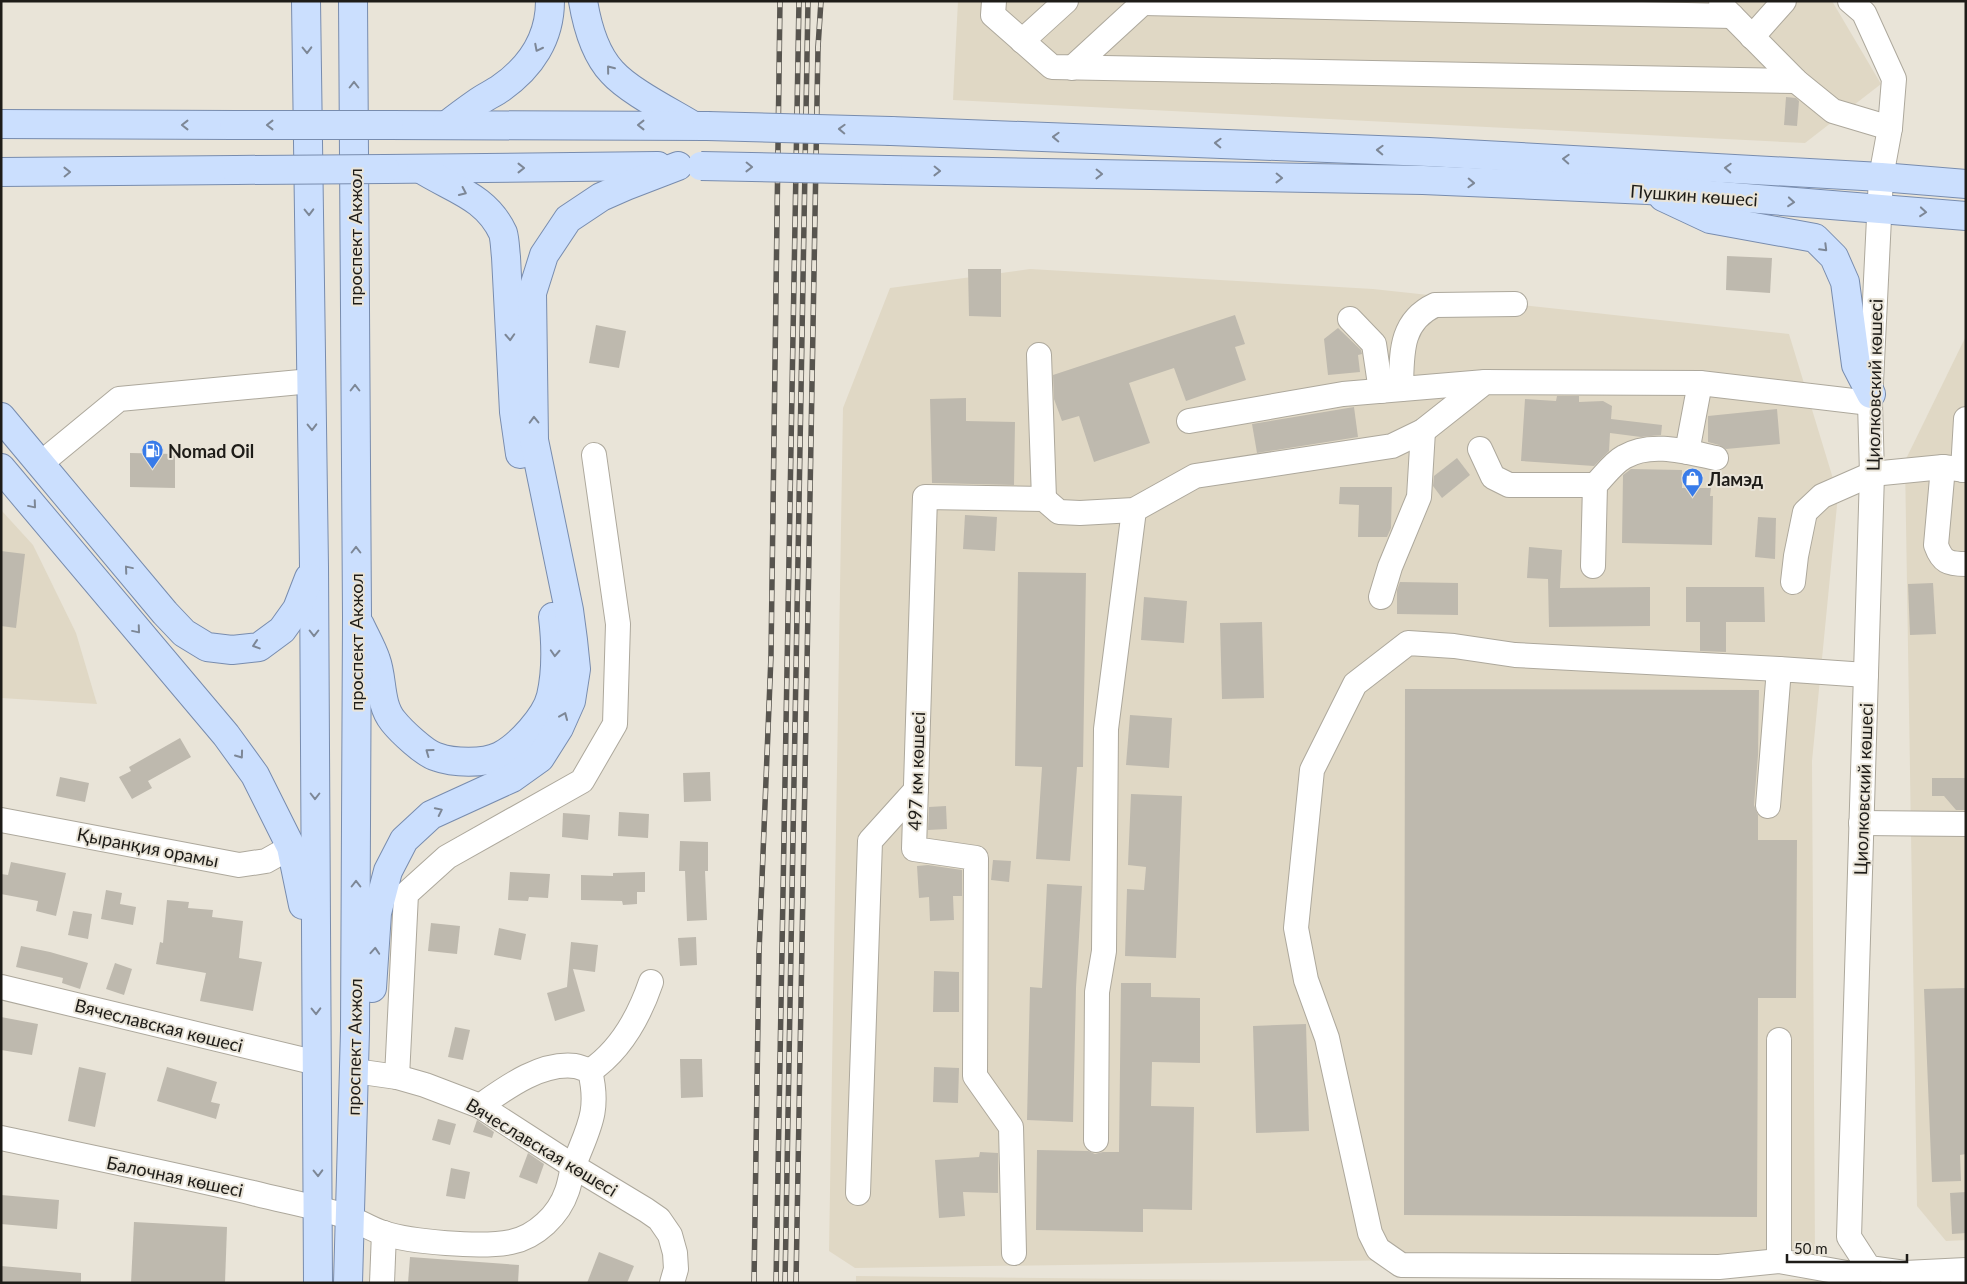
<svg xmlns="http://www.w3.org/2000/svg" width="1967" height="1284" viewBox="0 0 1967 1284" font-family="Lato,sans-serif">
<rect width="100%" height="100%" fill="#e9e4d8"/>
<!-- built -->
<g fill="#e0d8c5">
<polygon points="958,1 1832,1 1881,84 1805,143 953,100"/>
<polygon points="1030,269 1373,289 1789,334 1838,495 1812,761 1815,1254 855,1268 829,1251 843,408 890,288"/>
<polygon points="1966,336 1966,1240 1946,1241 1917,1206 1905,461"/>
<polygon points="1,510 33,545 76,633 97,704 1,698"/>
<polygon points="856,1276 1523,1283 856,1283"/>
<polygon points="1837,1278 1836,1283 1672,1283"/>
</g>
<!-- building -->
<g fill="#beb9ae">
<polygon points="1786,97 1796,98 1799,101 1797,126 1784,125"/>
<polygon points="1727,256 1772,258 1770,293 1726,290"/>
<polygon points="968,269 1001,269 1001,317 969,316"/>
<polygon points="1235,315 1245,344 1235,347 1246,380 1186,401 1174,368 1129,383 1150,443 1094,462 1079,416 1062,421 1054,399 1053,375"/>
<polygon points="596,325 626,331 619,368 589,363"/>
<polygon points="1338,328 1361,350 1362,354 1358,355 1360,372 1328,375 1324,339"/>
<polygon points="1557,396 1579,396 1579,402 1603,401 1612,406 1611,419 1662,425 1661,435 1641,437 1610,433 1609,451 1594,466 1521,461 1525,399 1556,401"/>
<polygon points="966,398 966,421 1015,422 1014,485 932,483 930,399"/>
<polygon points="1354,407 1358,437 1257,453 1252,424"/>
<polygon points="1777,409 1780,444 1726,449 1719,445 1708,442 1708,416"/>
<polygon points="130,453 175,454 175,488 130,487"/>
<polygon points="1457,458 1470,475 1442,498 1433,486 1434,476"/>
<polygon points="1631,469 1682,470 1682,488 1711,488 1710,496 1713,496 1712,545 1622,543 1623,475"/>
<polygon points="1340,487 1392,487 1391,528 1387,537 1358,537 1359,505 1339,504"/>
<polygon points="965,515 997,517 995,551 963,549"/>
<polygon points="1758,517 1776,518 1775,559 1755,557"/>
<polygon points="1529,547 1562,550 1560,588 1650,587 1650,626 1549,627 1548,579 1527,578"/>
<polygon points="1,551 25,554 16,628 1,626"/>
<polygon points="1018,572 1086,573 1083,767 1077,767 1070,861 1036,859 1042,767 1015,766"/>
<polygon points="1400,582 1458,583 1458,615 1397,614 1397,590"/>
<polygon points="1933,583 1936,634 1910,635 1908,584"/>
<polygon points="1686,587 1764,587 1765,622 1726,622 1726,652 1700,651 1700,622 1686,622"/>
<polygon points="1144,597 1187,601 1184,643 1141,640"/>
<polygon points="1262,622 1264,698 1222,699 1220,623"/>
<polygon points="1405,689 1759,690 1758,755 1754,805 1758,815 1758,840 1797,840 1796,998 1758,998 1757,1217 1404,1215"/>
<polygon points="1130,715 1172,718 1169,768 1126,765"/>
<polygon points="180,738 191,757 148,781 152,788 132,799 119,777 131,771 129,767"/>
<polygon points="710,772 711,801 684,802 683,773"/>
<polygon points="60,777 89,783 85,802 56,796"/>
<polygon points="1932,778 1966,778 1966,810 1956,810 1944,796 1932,796"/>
<polygon points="1131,794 1182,796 1176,958 1125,956 1127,889 1144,890 1146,867 1128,865"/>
<polygon points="946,806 947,829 928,830 929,807"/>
<polygon points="619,812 649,814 648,838 618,836"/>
<polygon points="563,813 590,815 588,840 562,837"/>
<polygon points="680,841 708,842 708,871 705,871 707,920 687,921 685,871 679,871"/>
<polygon points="993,860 1011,861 1009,882 991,880"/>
<polygon points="11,862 66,873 56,916 36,911 38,901 1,894 1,874 8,875"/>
<polygon points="928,865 962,870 962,896 953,896 954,920 930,921 929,897 919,898 917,866"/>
<polygon points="510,872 550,874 548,898 529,897 528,901 508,900"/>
<polygon points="645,872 645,892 637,892 637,904 623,905 622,901 581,900 581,875 613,876 613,873"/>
<polygon points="1047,884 1082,886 1076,988 1073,1122 1027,1120 1030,987 1042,988"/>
<polygon points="106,890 122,893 120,904 136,907 133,925 101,919"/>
<polygon points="167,900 189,902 188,908 213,910 212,917 243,921 239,958 262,962 253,1011 200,1001 206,973 156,964 160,942 163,943"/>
<polygon points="73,911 92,914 88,939 68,935"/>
<polygon points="431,923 460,926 457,954 428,951"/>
<polygon points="499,928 526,934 521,960 494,955"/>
<polygon points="696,937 697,965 680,966 678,938"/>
<polygon points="571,942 598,945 595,972 573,969 585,1011 555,1021 547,993 567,987"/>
<polygon points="21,946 50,952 88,963 80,989 62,983 63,978 16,967"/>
<polygon points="115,963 132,969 124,995 106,989"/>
<polygon points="934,971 959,972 959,1012 933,1012"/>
<polygon points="1121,983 1151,983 1151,997 1200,998 1200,1063 1152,1062 1151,1106 1194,1107 1192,1210 1143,1209 1143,1232 1036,1230 1037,1150 1088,1151 1095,1154 1103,1152 1119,1152"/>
<polygon points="1966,988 1966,1154 1960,1155 1961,1181 1932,1182 1924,989"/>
<polygon points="1,1017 38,1024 32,1055 1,1050"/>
<polygon points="1306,1024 1309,1131 1256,1133 1253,1026"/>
<polygon points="455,1027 470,1030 463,1060 448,1057"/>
<polygon points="680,1059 702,1059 703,1097 681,1098"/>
<polygon points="79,1067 106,1073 95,1127 68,1121"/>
<polygon points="167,1067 217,1082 211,1102 220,1104 216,1119 157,1101"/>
<polygon points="934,1067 959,1068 958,1103 933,1102"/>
<polygon points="438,1119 456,1124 450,1145 432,1140"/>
<polygon points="477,1120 494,1132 492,1138 473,1132"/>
<polygon points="980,1152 998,1153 998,1193 963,1192 965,1216 939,1218 935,1160 979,1157"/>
<polygon points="528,1153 544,1164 537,1184 519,1177"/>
<polygon points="451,1168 470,1172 465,1199 446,1196"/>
<polygon points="1966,1192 1966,1233 1952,1234 1950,1193"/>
<polygon points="1,1195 59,1200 57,1229 1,1224"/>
<polygon points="134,1222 227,1227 225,1283 131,1283"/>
<polygon points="599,1252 634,1266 627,1283 587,1283"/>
<polygon points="410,1257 519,1265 518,1283 408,1283"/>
<polygon points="1,1266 81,1273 81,1283 1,1283"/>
</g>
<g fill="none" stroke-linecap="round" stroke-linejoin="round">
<defs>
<g id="minor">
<polyline points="994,1 993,15 1052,67 1796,81"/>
<polyline points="1850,1 1864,13 1894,79 1890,128 1881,177 1870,403 1872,474 1849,1237 1869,1268 1905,1273 1966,1270"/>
<polyline points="1143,3 1732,16"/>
<polyline points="1721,5 1796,81 1833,111 1890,128"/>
<polyline points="1752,37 1784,1"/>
<polyline points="1022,41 1066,1"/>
<polyline points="1072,68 1145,1"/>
<polyline points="1350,319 1374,344 1381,391"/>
<polyline points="1039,355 1044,499"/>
<path d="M1401 389C1402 355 1399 322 1435 305L1515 304"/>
<polyline points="1189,421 1343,394 1485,382"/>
<polyline points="1480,449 1493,477 1509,485 1595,485"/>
<polyline points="1687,452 1700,383"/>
<polyline points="40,464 119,399 311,381"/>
<path d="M1943 467 1936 545C1942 562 1948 564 1966 564"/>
<polyline points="1963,470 1966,419"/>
<path d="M1593 566 1595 485C1604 476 1613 463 1624 457 1651 441 1687 452 1716 458"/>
<polyline points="1793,582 1796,556 1805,512 1822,496 1872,474 1943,467 1966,470"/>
<polyline points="1381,597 1390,567 1419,497 1423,431"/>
<polyline points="1779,669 1515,655 1454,646 1408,643 1355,684 1312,770 1296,928 1306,980 1327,1038 1370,1233 1378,1249 1401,1265 1719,1267 1779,1261 1869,1277"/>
<polyline points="1768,806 1779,669 1866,675"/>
<polyline points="1,820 239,865 266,861 291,847"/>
<polyline points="1861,823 1966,824"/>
<polyline points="1,987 317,1063"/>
<polyline points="1779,1040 1779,1261"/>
<polyline points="355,1071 397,1077 425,1085 480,1106 573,1166 646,1210 659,1219 670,1235 675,1253 676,1269 672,1283"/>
<path d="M590 1071C621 1050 639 1017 651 982"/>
<polyline points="397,1077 406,894 447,857 582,781 615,724 618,624 594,455"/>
<path d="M1 1138C85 1156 169 1173 253 1193 284 1201 319 1207 348 1217 360 1222 371 1229 383 1233 411 1242 481 1248 511 1242 536 1237 559 1215 567 1191 570 1183 571 1173 574 1165 588 1128 600 1112 590 1071 585 1069 580 1067 575 1066 541 1062 507 1087 480 1106"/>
<polyline points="1096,1140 1097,992 1104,951 1106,729 1134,510"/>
<polyline points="858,1193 870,841 916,790"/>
<polyline points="1014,1253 1011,1127 975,1076 976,858 914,849 925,497 1044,499 1059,512 1080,513 1134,510 1195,476 1392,446 1423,431 1485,382 1700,383 1870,403"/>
<polyline points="382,1283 384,1233"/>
</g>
<g id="major">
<polyline points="306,1 314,567 318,1283"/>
<path d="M583 1C587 25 595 54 612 72 629 91 669 111 692 125"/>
<polyline points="1,124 234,125"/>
<polyline points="389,125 707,126"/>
<path d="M447 125C457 117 468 109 478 102 485 97 494 93 501 88 531 67 550 38 550 1"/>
<polyline points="891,131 1429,152 1881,177 1966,184"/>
<polyline points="385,169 658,166"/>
<path d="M421 169C452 189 486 196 503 233 505 240 505 249 506 257L514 412 520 454"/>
<polyline points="888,170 1423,180 1648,190 1966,216"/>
<polyline points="1,172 236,170"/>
<polyline points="1663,197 1710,219 1815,238 1834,257 1845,282 1856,365 1871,394"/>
<polyline points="1,417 165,613 184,633 207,647 232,650 259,647 282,630 297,609 309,578"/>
<polyline points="1,468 226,735 255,775 291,847 303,905"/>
<path d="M360 625C365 636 372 648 376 660 383 679 379 704 393 721 401 731 425 754 437 757 453 763 484 764 500 756 519 746 546 717 551 696 557 670 556 643 553 617"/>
<polyline points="372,988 377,913 388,871 404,840 431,815 512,778 540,758 559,728 571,701 576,669 573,640 569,610 534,440 532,293 544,255 568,219 601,197 626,186 678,166"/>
<polyline points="348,1283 355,1031 357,617 353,1"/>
</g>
</defs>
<!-- minor casing -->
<use href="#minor" stroke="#ada89c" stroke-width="26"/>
<!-- major casing -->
<use href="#major" stroke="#788cae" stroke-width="30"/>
<!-- minor -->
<use href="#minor" stroke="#fff" stroke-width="24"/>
<!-- major -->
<use href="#major" stroke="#cbdffe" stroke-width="28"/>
<defs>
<g id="rail">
<polyline points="754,1283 759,953 771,656 780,1"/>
<polyline points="776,1283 799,1"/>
<polyline points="785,1283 808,1"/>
<polyline points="796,1283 818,47 821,1"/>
</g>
</defs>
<!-- rail casing -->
<use href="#rail" stroke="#57544e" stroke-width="5.5"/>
<!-- rail -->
<use href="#rail" stroke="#e9e4d8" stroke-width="4" stroke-dasharray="11" stroke-linecap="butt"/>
<defs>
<g id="major-bridge">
<polyline points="234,125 389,125"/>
<polyline points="707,126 891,131"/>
<polyline points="701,166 888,170"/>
<polyline points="236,170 385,169"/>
</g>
</defs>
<!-- major-bridge casing -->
<use href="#major-bridge" stroke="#788cae" stroke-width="30" stroke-linecap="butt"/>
<!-- major-bridge -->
<use href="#major-bridge" stroke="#cbdffe" stroke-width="28"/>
</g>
<!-- one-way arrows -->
<defs><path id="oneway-chevron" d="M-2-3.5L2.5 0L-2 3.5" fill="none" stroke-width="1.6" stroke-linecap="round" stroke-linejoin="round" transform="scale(1.25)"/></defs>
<g stroke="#7d8796">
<use href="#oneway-chevron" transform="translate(538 48) rotate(117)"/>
<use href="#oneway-chevron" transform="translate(307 50) rotate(89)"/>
<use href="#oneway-chevron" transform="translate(610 69) rotate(-129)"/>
<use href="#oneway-chevron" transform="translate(354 85) rotate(-90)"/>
<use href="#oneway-chevron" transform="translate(185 125) rotate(-180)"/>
<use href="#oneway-chevron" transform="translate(270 125) rotate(-180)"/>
<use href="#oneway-chevron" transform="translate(641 125) rotate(-180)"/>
<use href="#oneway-chevron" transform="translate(842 129) rotate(-178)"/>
<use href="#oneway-chevron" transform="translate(1056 137) rotate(-178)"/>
<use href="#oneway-chevron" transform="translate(1218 143) rotate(-178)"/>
<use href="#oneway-chevron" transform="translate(1380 150) rotate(-178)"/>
<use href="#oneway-chevron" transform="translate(1566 159) rotate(-177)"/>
<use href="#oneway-chevron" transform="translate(749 167) rotate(1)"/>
<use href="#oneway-chevron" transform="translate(521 168)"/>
<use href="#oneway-chevron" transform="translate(1728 168) rotate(-177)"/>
<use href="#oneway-chevron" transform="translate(937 171) rotate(1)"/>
<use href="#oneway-chevron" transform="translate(67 172) rotate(-1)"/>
<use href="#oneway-chevron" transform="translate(1099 174) rotate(1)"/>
<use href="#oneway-chevron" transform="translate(1279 178) rotate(1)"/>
<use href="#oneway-chevron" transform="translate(1471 183) rotate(2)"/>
<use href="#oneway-chevron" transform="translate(463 192) rotate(25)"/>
<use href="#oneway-chevron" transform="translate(1791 202) rotate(5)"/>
<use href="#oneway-chevron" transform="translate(309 212) rotate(89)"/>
<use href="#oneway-chevron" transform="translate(1923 212) rotate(5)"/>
<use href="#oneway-chevron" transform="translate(1824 248) rotate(45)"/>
<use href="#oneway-chevron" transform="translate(510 337) rotate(87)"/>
<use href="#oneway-chevron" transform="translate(355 388) rotate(-90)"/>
<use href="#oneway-chevron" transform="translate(534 420) rotate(-91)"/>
<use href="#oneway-chevron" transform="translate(312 427) rotate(89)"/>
<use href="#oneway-chevron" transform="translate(33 505) rotate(50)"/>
<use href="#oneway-chevron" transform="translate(356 550) rotate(-90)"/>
<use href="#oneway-chevron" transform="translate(128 569) rotate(-130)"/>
<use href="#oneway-chevron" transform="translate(137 630) rotate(50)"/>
<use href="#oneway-chevron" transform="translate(314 633) rotate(90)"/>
<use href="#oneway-chevron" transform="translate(256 645) rotate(162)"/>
<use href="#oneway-chevron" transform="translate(555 653) rotate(93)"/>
<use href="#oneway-chevron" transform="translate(564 716) rotate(-67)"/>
<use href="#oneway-chevron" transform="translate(429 752) rotate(-144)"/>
<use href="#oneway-chevron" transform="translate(240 755) rotate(54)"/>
<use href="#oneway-chevron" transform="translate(315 796) rotate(90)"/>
<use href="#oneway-chevron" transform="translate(439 811) rotate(-26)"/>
<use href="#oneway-chevron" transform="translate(356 884) rotate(-90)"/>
<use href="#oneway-chevron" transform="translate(375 951) rotate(-86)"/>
<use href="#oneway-chevron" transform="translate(316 1011) rotate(89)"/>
<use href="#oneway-chevron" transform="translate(318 1173) rotate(89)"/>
</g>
<!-- icons -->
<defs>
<symbol id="fuel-pin" viewBox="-11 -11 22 30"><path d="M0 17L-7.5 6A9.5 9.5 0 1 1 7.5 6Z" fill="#387be9" stroke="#e9e4d8"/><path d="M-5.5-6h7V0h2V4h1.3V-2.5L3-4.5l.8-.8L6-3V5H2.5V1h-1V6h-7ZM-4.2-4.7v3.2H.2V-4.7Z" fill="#fff"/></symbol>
<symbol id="shop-pin" viewBox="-11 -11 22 30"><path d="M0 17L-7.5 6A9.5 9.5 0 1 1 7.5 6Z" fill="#387be9" stroke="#e9e4d8"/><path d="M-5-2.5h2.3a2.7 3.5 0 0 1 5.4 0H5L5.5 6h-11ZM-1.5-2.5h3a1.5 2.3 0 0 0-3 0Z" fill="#fff"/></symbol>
</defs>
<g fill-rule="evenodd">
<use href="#fuel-pin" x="140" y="438" width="25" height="34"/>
<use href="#shop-pin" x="1680" y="466" width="25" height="34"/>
</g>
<g text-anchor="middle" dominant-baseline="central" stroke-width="4" stroke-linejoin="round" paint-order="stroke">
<!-- street labels -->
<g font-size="18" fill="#1e1c18" stroke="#e9e4d8">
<text transform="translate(1694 195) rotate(4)">Пушкин көшесі</text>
<text transform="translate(355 237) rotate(-90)">проспект Акжол</text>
<text transform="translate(1874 385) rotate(-89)">Циолковский көшесі</text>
<text transform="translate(356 642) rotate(-90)">проспект Акжол</text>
<text transform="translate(916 771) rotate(-88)">497 км көшесі</text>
<text transform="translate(1863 789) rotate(-88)">Циолковский көшесі</text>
<text transform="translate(148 847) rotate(11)">Қыранқия орамы</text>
<text transform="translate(159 1025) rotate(14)">Вячеславская көшесі</text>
<text transform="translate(354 1047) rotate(-89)">проспект Акжол</text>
<text transform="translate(542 1147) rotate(31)">Вячеславская көшесі</text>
<text transform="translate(175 1176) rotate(12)">Балочная көшесі</text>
</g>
<!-- poi labels -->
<g font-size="18" font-weight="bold" fill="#1e1c18" stroke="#e9e4d8" text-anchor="start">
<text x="168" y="451">Nomad Oil</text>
<text x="1708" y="479">Ламэд</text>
</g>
</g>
<!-- border -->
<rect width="1967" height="1284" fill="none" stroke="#1e1c18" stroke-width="5"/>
<!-- scale -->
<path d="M1787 1254v8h120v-8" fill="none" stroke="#1e1c18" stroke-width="2.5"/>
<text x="1794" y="1254" font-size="15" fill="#1e1c18" stroke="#e9e4d8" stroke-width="4" paint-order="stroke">50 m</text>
</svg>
